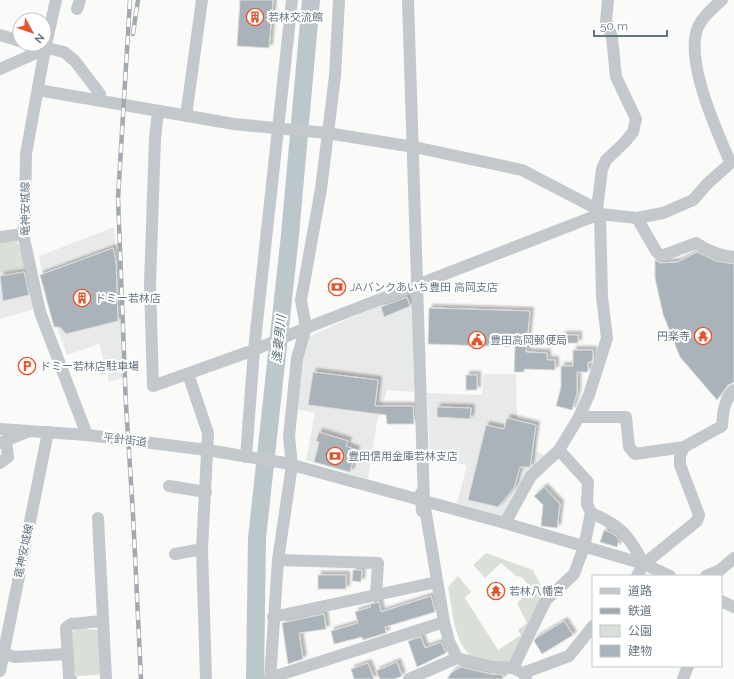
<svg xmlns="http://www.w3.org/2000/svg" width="734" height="679" viewBox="0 0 734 679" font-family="Raleway,'Noto Sans JP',sans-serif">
<defs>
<filter id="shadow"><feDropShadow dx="3.5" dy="-3.5" stdDeviation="1" flood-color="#0004"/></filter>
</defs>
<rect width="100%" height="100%" fill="#fafaf8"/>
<!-- built -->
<g fill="#e8e9e9">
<polygon points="114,227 124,377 109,382 107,373 100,376 99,371 106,368 99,344 67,355 49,305 39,256"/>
<polygon points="27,267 37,308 0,319 0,273"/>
<polygon points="407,293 413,295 414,392 387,390 377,422 368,479 306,460 315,413 295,409 303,356 310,336"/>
<polygon points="484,374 516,374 517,418 537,423 535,451 545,455 530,471 503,516 457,503 467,465 430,460 427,393 482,395"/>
</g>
<!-- green -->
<g fill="#dadfd7">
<polygon points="17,241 27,267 0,273 0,242"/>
<path d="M486 553 533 570 545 594 515 662C506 662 486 664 478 660 453 649 453 610 448 587L458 576 471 592 465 598 498 650 521 635 518 630 527 623 517 603 532 589 522 577 516 576 501 563 485 578 473 565Z"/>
<polygon points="76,628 99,630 100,673 98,675 77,676 74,672 72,633"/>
</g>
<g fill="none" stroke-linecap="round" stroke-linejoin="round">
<!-- river -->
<polyline stroke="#bbc7cb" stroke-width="18" points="255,679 257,538 290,235 311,0"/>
</g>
<!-- building -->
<g fill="#aab3b9" stroke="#dcdcda" filter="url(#shadow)">
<polygon points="240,0 273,0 269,48 237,46"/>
<polygon points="113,248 116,262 118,321 66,334 60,327 54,327 40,275"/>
<polygon points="697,252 716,261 734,264 734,382 728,385 717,400 680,357 663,314 655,278 655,260 660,263 678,262"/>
<polygon points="24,272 29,295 3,301 0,276"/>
<polygon points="407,297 410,306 384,317 381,307"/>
<polygon points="429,308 530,311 526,352 547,353 547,360 555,360 555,370 524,369 524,372 514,372 515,347 428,344"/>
<rect x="562" y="335" width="16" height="8"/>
<polygon points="573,350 593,350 593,358 591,362 588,362 588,372 577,372 577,393 572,410 556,406 561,387 561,366 573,366"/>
<polygon points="313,372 378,380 375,406 413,406 414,424 387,424 386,415 308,405"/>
<rect x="466" y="375" width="11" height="15"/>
<polygon points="437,407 471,408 470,419 437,417"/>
<polygon points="507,418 536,425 530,467 520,467 514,488 498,507 468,500 486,425 504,429"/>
<polygon points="319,432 348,441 346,446 356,450 350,472 314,462 319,442 316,441"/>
<polygon points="544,487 560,504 557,528 541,526 543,505 534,496"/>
<polygon points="604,530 612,533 619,539 617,547 600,542"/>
<polygon points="353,570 362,570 361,582 352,581"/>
<rect x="318" y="575" width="28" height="14"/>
<polygon points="431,596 435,612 385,627 386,633 363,640 362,637 334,644 331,631 358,623 355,612 371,607 370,604 379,602 381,612"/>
<polygon points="324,614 326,629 299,633 303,659 288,664 282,623"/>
<polygon points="564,621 573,635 542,654 534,641 536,638"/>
<polygon points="421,637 425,648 441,642 446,653 417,667 408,641"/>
<polygon points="397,662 402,676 395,679 380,679 376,671"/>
<polygon points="368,663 374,679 354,679 351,669"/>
<polygon points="461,667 490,674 503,675 503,679 447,679 452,672"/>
</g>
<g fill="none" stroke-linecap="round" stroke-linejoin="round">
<!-- minor -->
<g stroke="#c3c8cc" stroke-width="12">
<polyline points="56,0 45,49 26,154 25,217 23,234 40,312 87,435"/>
<polyline points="408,0 424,502 444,622 449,641 457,658"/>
<path d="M722 0C713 8 703 16 698 27 684 60 717 131 730 162"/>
<polyline points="77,9 80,0"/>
<polyline points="0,35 20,41"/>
<polyline points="30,44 64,52 75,61 100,94"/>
<polyline points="0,69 45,49"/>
<polyline points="38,90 234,124 327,133 414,147 522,170 597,209"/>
<polyline points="158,112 155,138 150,284 153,386 254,350 306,328 600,214 637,218 663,213 693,200 708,183 734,160"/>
<polyline points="186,116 202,0"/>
<path d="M637 218 656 251 661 256 696 243C708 251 719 256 734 257"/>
<polyline points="0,237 23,234"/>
<polyline points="188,374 208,433 202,549 206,679"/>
<polyline points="579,417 626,417 629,447 635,454 684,447"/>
<polyline points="0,429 87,435 207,450 285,463 505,523 644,564 670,576"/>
<polyline points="0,443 27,432"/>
<polyline points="246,457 254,350 292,0"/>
<polyline points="0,463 8,457 6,441"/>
<polyline points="169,486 206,492"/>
<path d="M591 513C622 526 628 535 644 564"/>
<polyline points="98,518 106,679"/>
<polyline points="505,523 531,476 559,450 579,417 589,395 607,338 602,297 600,214 597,209 602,169 606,160 625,142 633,132 636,119 616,77 612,37 606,22 608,0"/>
<polyline points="175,554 202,549"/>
<polyline points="278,560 378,563 376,595"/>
<path d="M637 576 644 564 697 521 699 515 680 465V456L684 447 722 426C723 412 724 400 734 390"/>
<polyline points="706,576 720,570 734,558"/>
<polyline points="721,601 734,607"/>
<polyline points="273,617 437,582"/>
<polyline points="2,653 15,657 67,654"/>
<polyline points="513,668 546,600 574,574 584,547 591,513 587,504 588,482 559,450"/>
<polyline points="0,671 48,432"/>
<polyline points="523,673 569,656 593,626"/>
<polyline points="270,678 444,622"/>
<polyline points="71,679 69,677 66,628 71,624 102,621"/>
<polyline points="270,679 278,560 292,465 289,437 297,358 306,328 301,300 321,189 335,76 339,0"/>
<polyline points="409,679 457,658 492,667 513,668 523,673 526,679"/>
<polyline points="683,679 688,666"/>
</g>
<defs>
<g id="rail">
<polyline points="130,0 118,198 126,405 133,514 141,679"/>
<polyline points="133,34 138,0"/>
</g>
</defs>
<!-- rail casing -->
<use href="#rail" stroke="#a2aab0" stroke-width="4.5"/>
<!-- rail -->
<use href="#rail" stroke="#fff" stroke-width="3" stroke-dasharray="9" stroke-linecap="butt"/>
<!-- minor-bridge -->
<polyline stroke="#c3c8cc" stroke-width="12" points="421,493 422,511"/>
</g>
<!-- icons -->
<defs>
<symbol id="building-ring" viewBox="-11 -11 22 22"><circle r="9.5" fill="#fff" stroke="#e4572e" stroke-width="1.5"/><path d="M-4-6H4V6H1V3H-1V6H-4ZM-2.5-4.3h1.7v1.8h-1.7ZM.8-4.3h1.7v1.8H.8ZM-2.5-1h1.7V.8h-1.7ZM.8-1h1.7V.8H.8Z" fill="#e4572e"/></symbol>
<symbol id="bank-ring" viewBox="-11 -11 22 22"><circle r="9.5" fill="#fff" stroke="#e4572e" stroke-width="1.5"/><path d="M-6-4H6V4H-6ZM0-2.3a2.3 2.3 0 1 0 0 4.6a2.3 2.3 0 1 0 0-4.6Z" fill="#e4572e"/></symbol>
<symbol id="temple-ring" viewBox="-11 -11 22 22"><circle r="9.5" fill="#fff" stroke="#e4572e" stroke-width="1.5"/><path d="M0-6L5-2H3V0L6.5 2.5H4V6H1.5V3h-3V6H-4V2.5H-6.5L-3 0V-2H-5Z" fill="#e4572e"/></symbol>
<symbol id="civic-ring" viewBox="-11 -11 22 22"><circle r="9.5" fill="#fff" stroke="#e4572e" stroke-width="1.5"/><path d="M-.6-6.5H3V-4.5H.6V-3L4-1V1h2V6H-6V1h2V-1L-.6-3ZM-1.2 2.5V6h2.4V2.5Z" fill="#e4572e"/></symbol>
<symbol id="parking-ring" viewBox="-11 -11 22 22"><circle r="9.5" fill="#fff" stroke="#e4572e" stroke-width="1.5"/><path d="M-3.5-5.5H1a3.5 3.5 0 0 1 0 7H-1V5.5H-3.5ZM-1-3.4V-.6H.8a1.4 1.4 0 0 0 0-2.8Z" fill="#e4572e"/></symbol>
</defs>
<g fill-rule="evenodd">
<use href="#building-ring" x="245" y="7" width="20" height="20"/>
<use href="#bank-ring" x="327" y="277" width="20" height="20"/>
<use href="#building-ring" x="72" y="288" width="20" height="20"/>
<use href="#temple-ring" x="693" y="326" width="20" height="20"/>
<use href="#civic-ring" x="467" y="330" width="20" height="20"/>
<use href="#parking-ring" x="17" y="356" width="20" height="20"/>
<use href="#bank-ring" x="325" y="446" width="20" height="20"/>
<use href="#temple-ring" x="486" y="581" width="20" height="20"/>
</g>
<g text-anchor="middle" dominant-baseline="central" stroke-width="4" stroke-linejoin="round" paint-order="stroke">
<!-- poi labels -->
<g font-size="11" fill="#657683" stroke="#fff" text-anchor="start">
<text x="268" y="17">若林交流館</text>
<text x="350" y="287">JAバンクあいち豊田 高岡支店</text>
<text x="95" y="298">ドミー若林店</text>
<text x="690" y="336" text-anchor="end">円楽寺</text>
<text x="490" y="340">豊田高岡郵便局</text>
<text x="40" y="366">ドミー若林店駐車場</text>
<text x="348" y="456">豊田信用金庫若林支店</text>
<text x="509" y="591">若林八幡宮</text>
</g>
<!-- street labels -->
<g font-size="11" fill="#657683" stroke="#fff">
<text transform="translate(25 209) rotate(-90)">竜神安城線</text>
<text transform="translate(125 440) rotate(7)">平針街道</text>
<text transform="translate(24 551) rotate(-78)">竜神安城線</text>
</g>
<!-- water labels -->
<g font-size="12" font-style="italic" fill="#60757c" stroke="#fff">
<text transform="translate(279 339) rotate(-84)">逢妻男川</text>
</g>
</g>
<!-- legend -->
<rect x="592" y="575" width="130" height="92" fill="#ffffff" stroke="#c1c8cd"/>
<rect x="600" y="588" width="20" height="6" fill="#c3c8cc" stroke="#c1c8cd"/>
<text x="628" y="595" font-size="12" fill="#657683">道路</text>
<rect x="600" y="608" width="20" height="6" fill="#a2aab0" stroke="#c1c8cd"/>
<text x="628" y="615" font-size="12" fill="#657683">鉄道</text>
<rect x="600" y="625" width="20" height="12" fill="#dadfd7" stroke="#c1c8cd"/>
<text x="628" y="635" font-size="12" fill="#657683">公園</text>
<rect x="600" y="645" width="20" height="12" fill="#aab3b9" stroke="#c1c8cd"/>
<text x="628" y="655" font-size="12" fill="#657683">建物</text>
<!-- north arrow -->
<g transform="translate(32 32) rotate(130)"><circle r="19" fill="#ffffff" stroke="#c1c8cd"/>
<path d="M0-3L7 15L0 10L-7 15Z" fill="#e4572e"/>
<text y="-6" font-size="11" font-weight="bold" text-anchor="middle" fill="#657683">N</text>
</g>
<!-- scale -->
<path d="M594 30v6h73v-6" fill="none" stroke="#657683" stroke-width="2"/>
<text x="600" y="30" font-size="12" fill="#657683" stroke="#ffffff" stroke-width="3" paint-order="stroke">50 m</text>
</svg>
